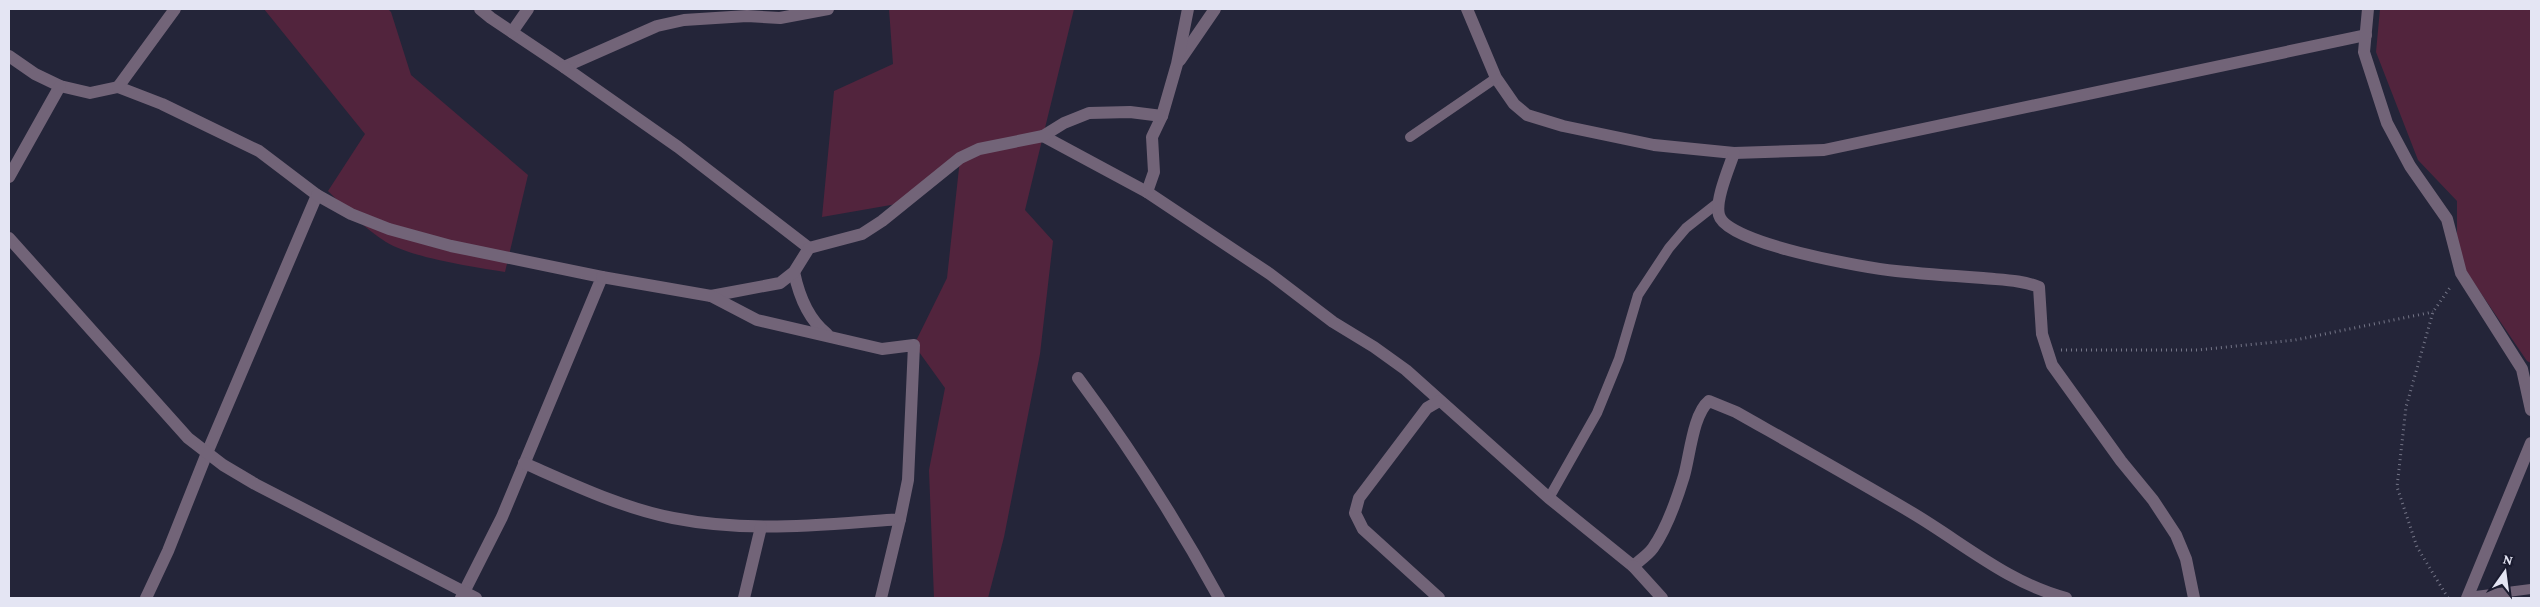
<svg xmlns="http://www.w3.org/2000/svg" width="2540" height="607" viewBox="0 0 2540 607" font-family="'Crimson Pro',serif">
<rect width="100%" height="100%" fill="#242539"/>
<!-- green -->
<g fill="#52243d">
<path d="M264 9H388L391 12 411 75 528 175 505 272C474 267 412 258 386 242 365 229 346 209 328 191L365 134Z"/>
<polygon points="889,9 1074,9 1025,210 1053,241 1040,354 1004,537 988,598 934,598 929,470 945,388 914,345 947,278 960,159 908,202 822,217 834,91 893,64"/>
<polygon points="2380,9 2531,9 2531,363 2527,361 2457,258 2457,201 2418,160 2376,52"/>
</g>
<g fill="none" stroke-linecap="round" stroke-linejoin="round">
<!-- path -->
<g stroke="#747587" stroke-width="3" stroke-dasharray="1 4" stroke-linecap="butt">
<polyline points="2061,350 2198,350 2295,340 2433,312"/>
<polyline points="2448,598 2417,547 2397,487 2406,407 2433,312 2451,286"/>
</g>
<!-- service -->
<g stroke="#726478" stroke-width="10">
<polyline points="1410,137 1496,78"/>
<polyline points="1549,498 1597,413 1619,359 1638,295 1669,248 1686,228 1719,202"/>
<polyline points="2468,597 2531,589"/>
</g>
<!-- minor -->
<g stroke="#726478" stroke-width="12">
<polyline points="480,9 491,18 564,67 657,26 684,20 747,16 780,18 828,9"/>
<polyline points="1467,9 1496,78 1514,104 1527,115 1563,126 1654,145 1734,153 1824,150 2366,35"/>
<polyline points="2368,9 2364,52 2387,123 2410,166 2447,219 2461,273 2522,369 2531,410"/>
<polyline points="512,32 528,9"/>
<polyline points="9,56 35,74 60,86 90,93 118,87 162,104 259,151 317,195 207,453 168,551 146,598"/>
<polyline points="1180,60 1215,9"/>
<polyline points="564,67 678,147 809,248"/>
<polyline points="118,87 175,9"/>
<path d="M1043 136 1147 192 1270 274 1333 322 1374 347 1406 370 1549 498 1633 566C1639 561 1648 555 1653 548 1667 528 1677 499 1684 476 1690 455 1693 414 1709 401L1736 412C1796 446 1855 479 1914 514 1964 544 2009 583 2066 598"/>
<path d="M1734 153C1729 168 1715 200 1719 215 1726 244 1867 268 1896 271 1925 274 1954 276 1983 278 2002 280 2022 280 2039 287L2042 334 2052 365 2121 461 2153 500 2176 535 2186 559 2194 598"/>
<polyline points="9,177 60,86"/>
<polyline points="1147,192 1154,172 1152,137 1162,116 1177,64 1188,9"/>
<polyline points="317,195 351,214 389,229 451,246 602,277 502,517 461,598"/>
<polyline points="9,238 188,438 223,465 255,484 476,598"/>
<path d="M794 272C799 296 808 319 827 334"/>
<polyline points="711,296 780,283 794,272 809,248 862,234 882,221 960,158 979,149 1043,136 1064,123 1089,113 1130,112 1162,116"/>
<path d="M1078 378C1130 448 1177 521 1219 598"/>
<polyline points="1439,401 1427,408 1359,498 1355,513 1363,529 1439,598"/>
<path d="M524 463C572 484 622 508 673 518 749 533 824 525 900 519L908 480 914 345 882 349 757 320 711 296 602 277"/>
<polyline points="1633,566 1662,598"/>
<polyline points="744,598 761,527"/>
<polyline points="881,598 900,519"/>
<polyline points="2467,598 2531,443"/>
</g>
</g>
<!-- border -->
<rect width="2540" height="607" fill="none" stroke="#e4e5f3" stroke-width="20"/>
<!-- north arrow -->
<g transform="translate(2505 572) rotate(14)" stroke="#1a1b2f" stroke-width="4" paint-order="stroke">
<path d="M0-4L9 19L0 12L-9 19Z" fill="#e4e5f3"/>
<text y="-8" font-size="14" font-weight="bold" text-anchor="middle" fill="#e4e5f3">N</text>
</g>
</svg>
